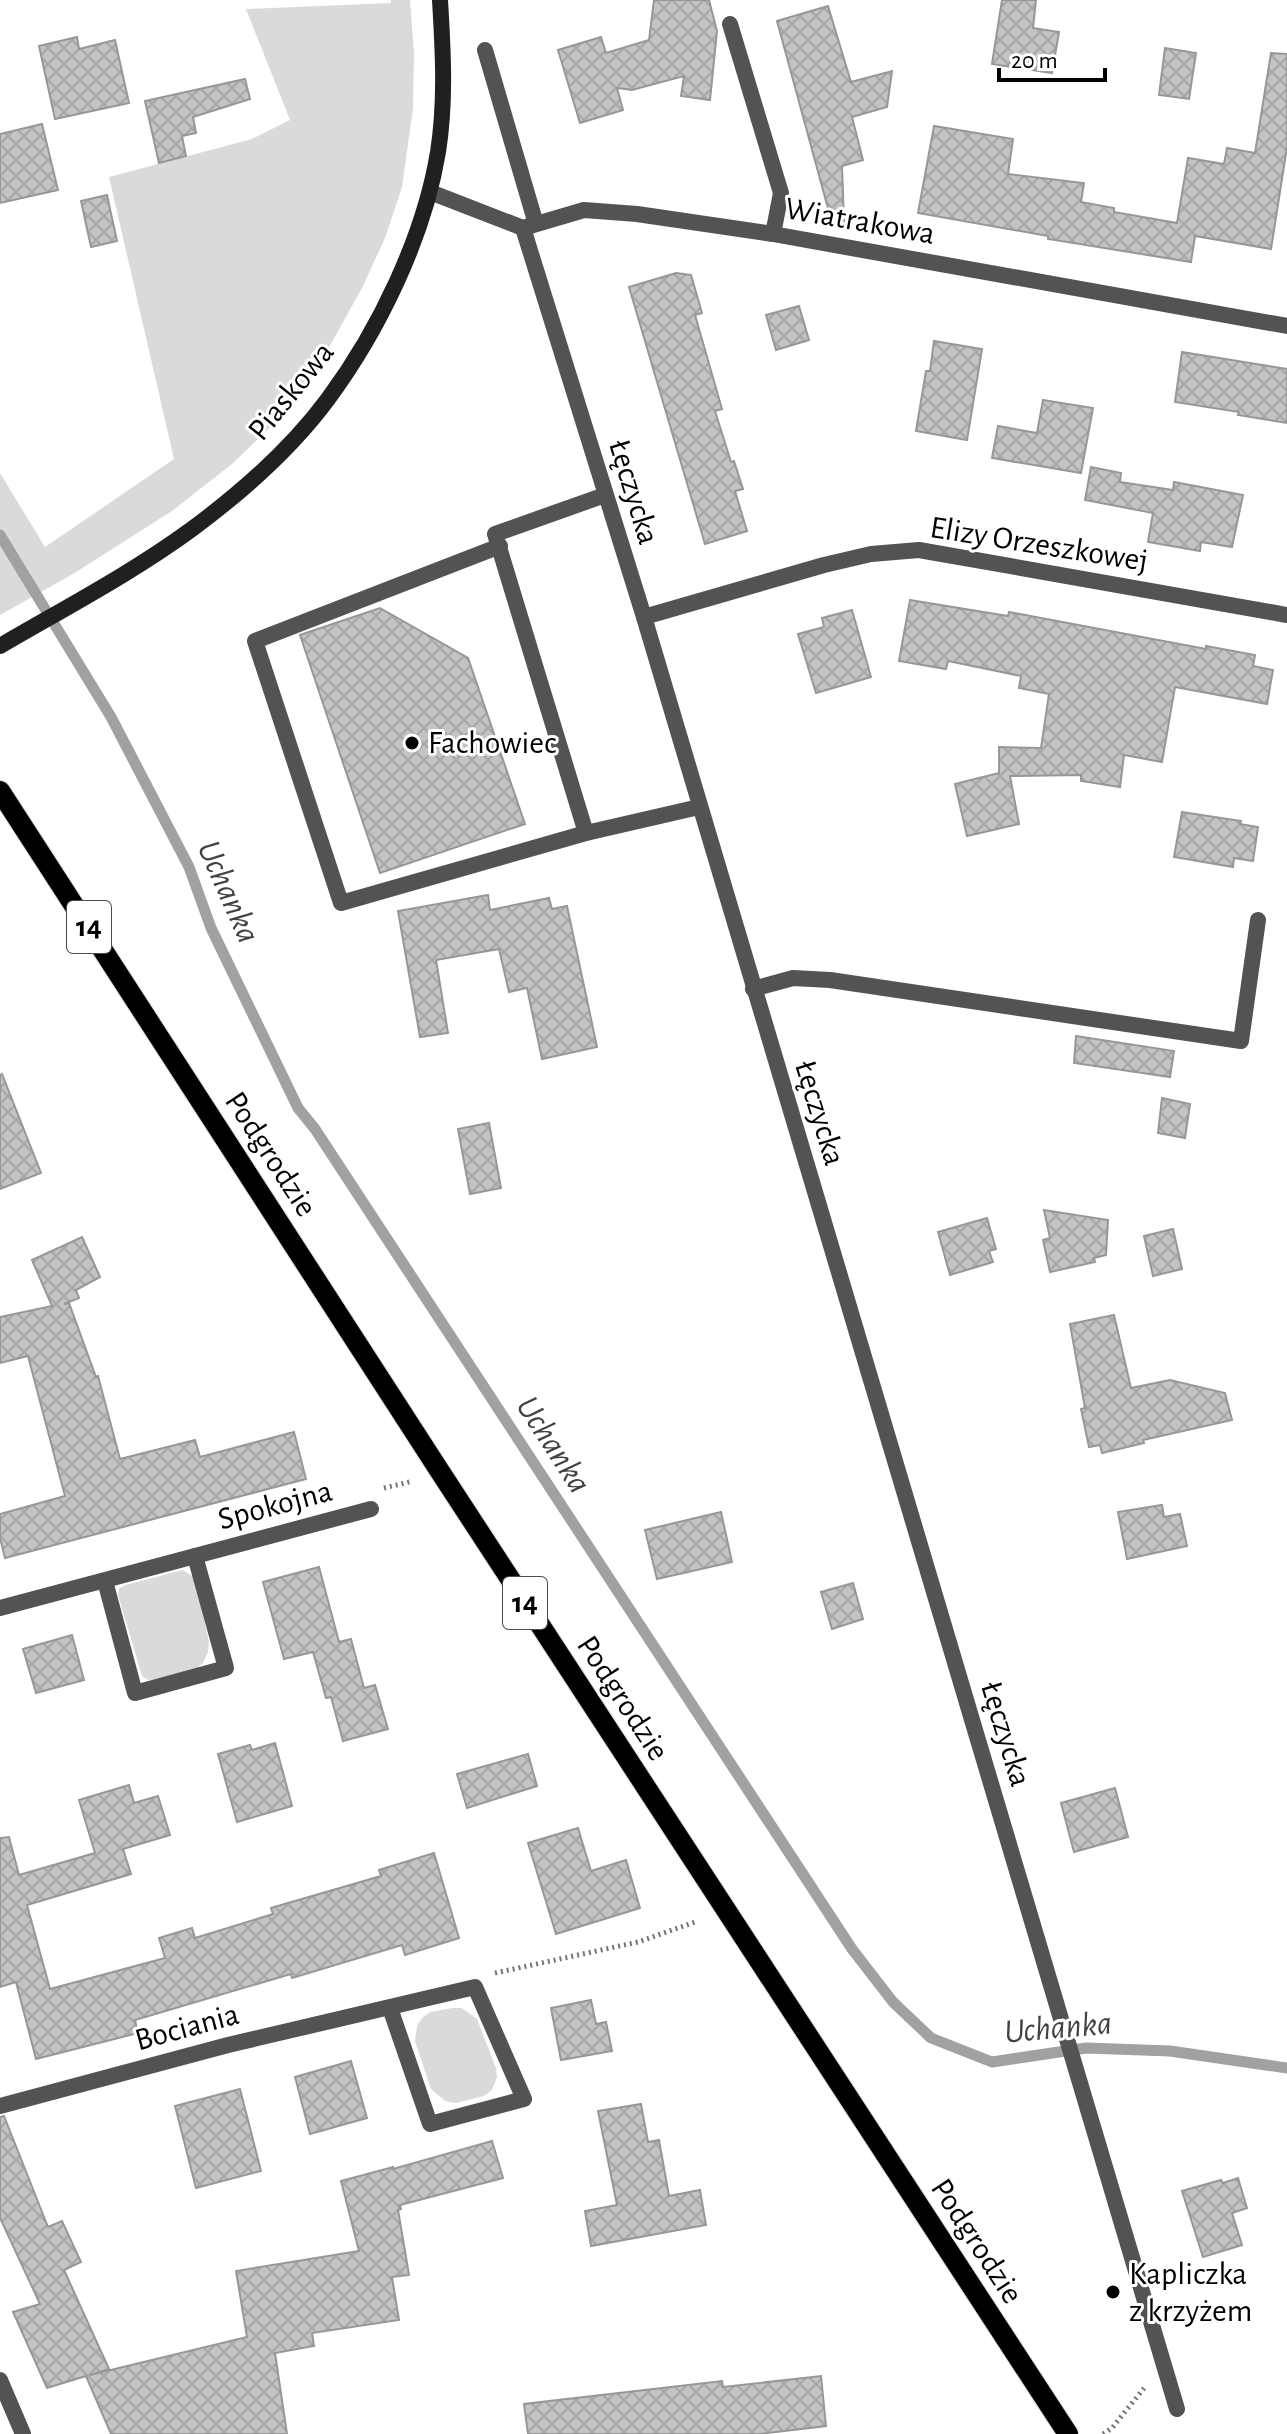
<svg xmlns="http://www.w3.org/2000/svg" width="1287" height="2434" viewBox="0 0 1287 2434" font-family="'Alegreya Sans',sans-serif">
<defs>
<pattern id="building-cross-hatch" width="8" height="8" patternUnits="userSpaceOnUse" patternTransform="scale(2)"><rect width="8" height="8" fill="#c3c3c3"/><path d="M0 0l8 8M0 8l8-8" fill="none" stroke="#a6a6a6"/></pattern>
</defs>
<rect width="100%" height="100%" fill="#fff"/>
<!-- green -->
<g fill="#dadada">
<polygon points="391,0 410,0 414,53 413,108 402,187 385,238 362,288 327,351 281,417 232,464 172,511 73,574 0,615 0,473 45,547 174,459 109,177 252,139 290,120 246,9 391,3"/>
<polygon points="183,1570 192,1576 197,1586 209,1642 208,1652 203,1663 195,1670 162,1679 148,1680 142,1676 118,1595 119,1589 125,1585"/>
<polygon points="452,2008 462,2008 477,2019 496,2068 497,2077 492,2090 484,2096 456,2103 445,2101 431,2089 415,2041 417,2026 422,2018 430,2012"/>
</g>
<g fill="none" stroke-linecap="round" stroke-linejoin="round">
<!-- stream -->
<polyline stroke="#a1a1a1" stroke-width="11" points="0,535 111,717 189,867 211,928 298,1108 315,1129 852,1949 893,2002 931,2038 992,2062 1086,2048 1170,2051 1287,2068"/>
</g>
<!-- building -->
<g fill="url(#building-cross-hatch)" stroke="#979797" stroke-width="2">
<polygon points="654,0 709,0 717,31 710,100 681,96 684,76 632,90 617,88 623,110 580,123 558,50 601,37 606,53 649,40"/>
<polygon points="1002,0 1036,0 1033,28 1059,32 1052,73 992,64"/>
<polygon points="828,6 851,82 892,71 887,107 852,117 863,160 842,166 844,221 832,223 777,21"/>
<polygon points="77,37 79,49 115,40 129,103 55,119 39,46"/>
<polygon points="1165,48 1196,53 1189,99 1159,95"/>
<polygon points="1271,53 1287,54 1287,147 1271,249 1195,236 1191,262 1048,239 1048,236 918,213 934,126 1013,139 1008,174 1084,183 1081,202 1114,208 1114,212 1177,223 1188,158 1224,164 1227,148 1255,153"/>
<polygon points="245,79 250,99 193,117 196,133 182,136 186,156 159,163 145,101"/>
<polygon points="42,124 58,190 0,203 0,134"/>
<polygon points="107,195 117,241 91,247 81,201"/>
<polygon points="676,273 691,275 702,313 695,315 722,409 715,411 731,462 734,461 743,489 735,491 747,531 705,544 629,287"/>
<polygon points="799,306 809,340 776,350 766,315"/>
<polygon points="934,341 982,349 967,440 916,431 926,371 930,371"/>
<polygon points="1182,352 1287,369 1287,423 1238,415 1239,412 1175,402"/>
<polygon points="1043,400 1093,408 1081,473 992,458 998,426 1037,433"/>
<polygon points="1091,467 1121,473 1120,482 1173,490 1174,482 1243,495 1232,547 1201,542 1200,551 1148,542 1153,513 1085,500"/>
<polygon points="910,600 1008,616 1009,612 1206,649 1206,646 1255,655 1253,666 1273,670 1267,704 1175,687 1162,762 1124,755 1120,787 1081,781 1081,775 1010,776 1019,824 967,836 955,784 999,773 999,747 1041,748 1049,694 1019,688 1021,676 948,661 946,669 899,661"/>
<polygon points="380,608 468,658 525,824 380,873 300,635"/>
<polygon points="852,610 871,677 816,693 798,634 824,627 822,618"/>
<polygon points="1182,812 1241,821 1240,824 1258,827 1253,861 1234,858 1233,867 1174,857"/>
<polygon points="488,895 490,910 549,898 552,909 567,906 597,1047 542,1059 527,988 509,992 499,949 436,960 448,1033 420,1037 398,911"/>
<polygon points="1076,1036 1174,1051 1170,1077 1074,1063"/>
<polygon points="2,1074 41,1173 0,1189 0,1075"/>
<polygon points="1162,1098 1190,1104 1185,1138 1158,1133"/>
<polygon points="489,1123 501,1188 470,1194 458,1129"/>
<polygon points="1044,1210 1108,1220 1106,1255 1094,1258 1095,1262 1050,1272 1043,1240 1050,1238"/>
<polygon points="987,1218 996,1249 989,1251 993,1262 950,1275 938,1232"/>
<polygon points="1173,1229 1182,1269 1153,1276 1144,1236"/>
<polygon points="82,1237 100,1277 76,1290 79,1298 64,1304 69,1303 96,1377 98,1376 120,1459 195,1440 200,1457 294,1432 306,1479 5,1558 0,1538 0,1514 65,1496 28,1356 0,1363 0,1317 52,1306 32,1260"/>
<polygon points="1114,1315 1131,1388 1170,1380 1225,1393 1232,1420 1143,1440 1144,1443 1102,1453 1100,1445 1089,1447 1081,1409 1085,1408 1070,1324"/>
<polygon points="1162,1505 1164,1517 1180,1514 1187,1546 1127,1559 1118,1512"/>
<polygon points="721,1512 732,1562 657,1579 645,1530"/>
<polygon points="319,1567 339,1642 351,1639 364,1688 375,1685 388,1729 343,1741 331,1697 326,1698 313,1652 284,1659 263,1582"/>
<polygon points="853,1583 863,1619 832,1629 821,1592"/>
<polygon points="72,1635 84,1680 36,1693 23,1649"/>
<polygon points="275,1743 292,1806 237,1822 218,1754 250,1745 252,1750"/>
<polygon points="528,1754 537,1786 467,1808 457,1774"/>
<polygon points="129,1785 134,1803 158,1796 170,1835 123,1849 131,1874 27,1905 50,1989 165,1958 159,1938 192,1928 195,1938 273,1914 271,1908 381,1876 379,1870 434,1853 459,1938 405,1955 402,1945 292,1978 291,1974 135,2020 138,2033 36,2059 16,1982 0,1987 0,1838 9,1837 19,1875 95,1853 79,1800"/>
<polygon points="1115,1788 1128,1837 1074,1852 1061,1803"/>
<polygon points="578,1828 591,1871 626,1860 640,1908 556,1934 528,1843"/>
<polygon points="591,2000 596,2024 606,2022 612,2051 561,2060 551,2008"/>
<polygon points="351,2061 367,2118 310,2134 295,2077"/>
<polygon points="240,2089 261,2171 196,2188 175,2106"/>
<polygon points="641,2104 648,2142 659,2140 669,2196 700,2190 706,2225 591,2246 585,2211 617,2205 598,2111"/>
<polygon points="4,2116 48,2227 62,2221 81,2262 64,2270 109,2369 90,2375 247,2337 236,2271 359,2251 341,2181 393,2167 393,2169 492,2141 503,2178 400,2205 401,2209 398,2210 409,2275 392,2277 399,2320 312,2333 314,2346 275,2353 287,2434 111,2434 86,2376 47,2388 13,2312 40,2304 0,2218 0,2117"/>
<polygon points="1238,2178 1247,2208 1232,2213 1242,2245 1203,2257 1182,2191 1221,2180 1223,2183"/>
<polygon points="821,2376 826,2426 759,2434 528,2434 524,2404 722,2381 723,2387"/>
</g>
<g fill="none" stroke-linecap="round" stroke-linejoin="round">
<defs>
<polyline id="primary" points="0,791 439,1470 1068,2434"/>
</defs>
<!-- primary casing -->
<use href="#primary" stroke="#dbdbdb" stroke-width="22"/>
<!-- path -->
<g stroke="#757575" stroke-width="5" stroke-dasharray="2 4" stroke-linecap="butt">
<polyline points="384,1488 413,1481"/>
<polyline points="495,1973 638,1942 698,1921"/>
<polyline points="1103,2434 1112,2428 1145,2387"/>
</g>
<!-- service -->
<g stroke="#535353" stroke-width="16">
<polyline points="485,50 536,224"/>
<polyline points="605,495 495,534 586,833 699,807"/>
<polyline points="500,546 255,641 341,903 586,833"/>
<polyline points="753,989 793,978 830,980 1241,1041 1258,920"/>
</g>
<!-- minor -->
<g stroke="#535353" stroke-width="16">
<polyline points="730,24 781,193 773,234"/>
<polyline points="430,192 523,228 584,210 637,214 773,234 1287,326"/>
<polyline points="523,228 644,617 1177,2409"/>
<polyline points="644,617 824,565 871,554 919,550 1287,615"/>
<polyline points="105,1581 135,1693 226,1668 195,1556"/>
<polyline points="0,1608 371,1509"/>
<polyline points="0,2106 228,2045 475,1987 524,2099 430,2124 390,2008"/>
<polyline points="0,2380 23,2434"/>
</g>
<!-- secondary -->
<path stroke="#202020" stroke-width="16" d="M0 646C65 608 132 573 192 529 242 492 291 449 328 399 379 330 424 237 438 152 446 102 443 50 440 0"/>
<!-- primary -->
<use href="#primary" stroke="#000" stroke-width="20"/>
</g>
<!-- markers -->
<g fill="#000" stroke="#fff" stroke-width="3">
<circle cx="412" cy="743" r="8"/>
<circle cx="1113" cy="2292" r="8"/>
</g>
<g text-anchor="middle" dominant-baseline="central" stroke-width="6" stroke-linejoin="round" paint-order="stroke">
<!-- shield labels -->
<g fill="#fff" stroke="#4c4c4c" stroke-width="2">
<rect x="67" y="901" width="44" height="52" rx="6"/>
<rect x="503" y="1577" width="44" height="52" rx="6"/>
</g>
<g font-size="30" font-weight="bold" fill="#000">
<text x="89" y="927">14</text>
<text x="525" y="1603">14</text>
</g>
<!-- street labels -->
<g font-size="32" fill="#000" stroke="#fff">
<text transform="translate(860 221) rotate(10)">Wiatrakowa</text>
<text transform="translate(291 391) rotate(-51)">Piaskowa</text>
<text transform="translate(634 492) rotate(73)">Łęczycka</text>
<text transform="translate(1039 544) rotate(9)">Elizy Orzeszkowej</text>
<text transform="translate(820 1113) rotate(73)">Łęczycka</text>
<text transform="translate(271 1154) rotate(57)">Podgrodzie</text>
<text transform="translate(275 1505) rotate(-15)">Spokojna</text>
<text transform="translate(623 1698) rotate(57)">Podgrodzie</text>
<text transform="translate(1006 1734) rotate(73)">Łęczycka</text>
<text transform="translate(187 2027) rotate(-15)">Bociania</text>
<text transform="translate(977 2241) rotate(57)">Podgrodzie</text>
</g>
<!-- poi labels -->
<g font-size="32" fill="#000" stroke="#fff" text-anchor="start">
<text x="428" y="743">Fachowiec</text>
<text x="1129" y="2274">Kapliczka<tspan x="1129" dy="37">z krzyżem</tspan></text>
</g>
<!-- water labels -->
<g font-size="34" font-style="italic" fill="#424242" stroke="#fff">
<text transform="translate(228 892) rotate(66)">Uchanka</text>
<text transform="translate(553 1445) rotate(57)">Uchanka</text>
<text transform="translate(1058 2028) rotate(-5)">Uchanka</text>
</g>
</g>
<!-- scale -->
<path d="M999 68v12h106v-12" fill="none" stroke="#000000" stroke-width="4"/>
<text x="1011" y="68" font-size="24" fill="#000000" stroke="#ffffff" stroke-width="6" paint-order="stroke">20 m</text>
</svg>
